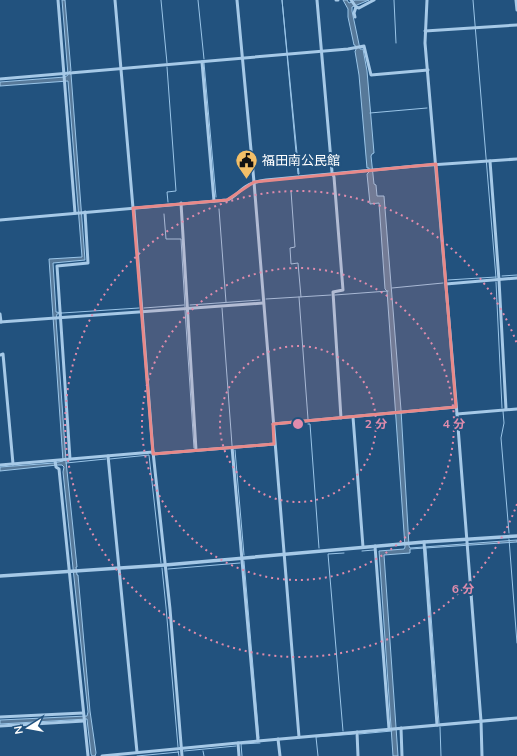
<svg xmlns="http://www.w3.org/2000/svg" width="517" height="756" viewBox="0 0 517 756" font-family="'Nunito Sans','Noto Sans JP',sans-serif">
<rect width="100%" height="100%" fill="#22527e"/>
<!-- water -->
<g fill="#577999" stroke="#9ac5e8">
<polygon points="62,0 65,0 71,71 69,72 70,74 71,74 85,260 53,263 56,312 62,313 57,314 56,319 66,461 77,567 76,567 77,575 78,575 90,711 96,753 95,756 92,756 91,754 87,719 0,724 0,720 87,716 88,712 63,472 64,467 62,465 57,465 0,471 0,467 54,463 63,461 49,259 82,257 68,81 0,86 0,82 65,77 68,75"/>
<polygon points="282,0 299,174 298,174"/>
<polygon points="343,0 347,0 349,3 354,1 354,0 369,0 352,7 352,11 360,49 363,49 367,71 374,153 372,154 371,156 374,184 376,185 377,196 384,196 401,410 409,546 410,548 517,540 517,542 410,549 410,553 384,555 398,756 393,756 379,551 404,549 405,547 387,291 385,289 379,203 370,204 367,174 369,172 369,168 367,168 359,75 355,51 356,50 355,45 354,45 348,17 348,9"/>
</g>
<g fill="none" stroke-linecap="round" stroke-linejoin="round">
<!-- stream -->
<g stroke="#9ac5e8" stroke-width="1">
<polyline points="161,0 167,63"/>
<polyline points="198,0 204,59"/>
<polyline points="394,0 396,43"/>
<polyline points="473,0 496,278"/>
<polyline points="204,63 216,197"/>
<polyline points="167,67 176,191 167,192 168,202"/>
<polyline points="370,113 427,108"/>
<polyline points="291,191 295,247 290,248 291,264 298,263 301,297"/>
<polyline points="219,209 226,302"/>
<polyline points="164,214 166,239 181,239 185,307"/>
<polyline points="502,276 517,275"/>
<polyline points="448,280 496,277"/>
<polyline points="496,282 502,408"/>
<polyline points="392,288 443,283"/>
<polyline points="335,295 388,291"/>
<polyline points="299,297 308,419"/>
<polyline points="266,299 331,295"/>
<polyline points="190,305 260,300"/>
<polyline points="144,308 184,305"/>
<polyline points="222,308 232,445"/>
<polyline points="185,310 194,448"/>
<polyline points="62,313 139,308"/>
<polyline points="503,411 504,423 501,438 509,533"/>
<polyline points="308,424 310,424 319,548"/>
<polyline points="235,450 244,555"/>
<polyline points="110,459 149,455 161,563"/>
<polyline points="66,463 106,459"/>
<polyline points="509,539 517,643"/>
<polyline points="426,548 439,723"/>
<polyline points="362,551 374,550"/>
<polyline points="244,561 259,738"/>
<polyline points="162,568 166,607 178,747"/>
<polyline points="168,569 240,563"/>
<polyline points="440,727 441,756"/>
<polyline points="343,731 328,554 344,553"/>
<polyline points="359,734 392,731"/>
<polyline points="178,751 179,756"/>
<polyline points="184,751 236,746"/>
<polyline points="203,751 204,756"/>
<polyline points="137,756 179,752"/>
<polyline points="242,756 241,744 260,743"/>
<polyline points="318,756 316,737 355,734"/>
</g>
<!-- minor -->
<g stroke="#a6c9e7" stroke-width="3">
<polyline points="58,0 75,213"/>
<polyline points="115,0 133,208 134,210 153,452 170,609 182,756"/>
<polyline points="237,0 254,182 299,737"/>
<polyline points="317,0 332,172 334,177 343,290 333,292 341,418"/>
<polyline points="336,0 338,0"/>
<polyline points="351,0 356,7 359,8 374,0"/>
<polyline points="427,0 425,43 457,414 481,721 482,756"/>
<polyline points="516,0 517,10"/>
<polyline points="355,17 354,13 356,7"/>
<polyline points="425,31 517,25"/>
<polyline points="202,62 214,201"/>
<polyline points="0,79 348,49 364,46 371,75 428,70"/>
<polyline points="490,161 499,280 506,409"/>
<polyline points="181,203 196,450"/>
<path d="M0 220 227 200C234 198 239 191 245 187 252 182 259 181 266 180L416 166 517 159"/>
<polyline points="446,284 517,278"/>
<polyline points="0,314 1,322"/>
<polyline points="0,322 263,303"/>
<polyline points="0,355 3,354 13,464"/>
<polyline points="457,414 517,409"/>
<polyline points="353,417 363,547"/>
<polyline points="273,424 456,407"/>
<polyline points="232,447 258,741"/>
<polyline points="153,454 274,444"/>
<polyline points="108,456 137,752"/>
<polyline points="70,459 57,266 88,263 85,212"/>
<polyline points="55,461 56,467 59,469 88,756"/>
<polyline points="0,465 153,452"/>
<polyline points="424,542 437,725"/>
<polyline points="375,546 389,729"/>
<polyline points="0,717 83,713"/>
<polyline points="0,726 84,721"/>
<polyline points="401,728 402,756"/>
<polyline points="357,732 358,756"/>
<polyline points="278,739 280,756"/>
<polyline points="238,743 239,756"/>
<polyline points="102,756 258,741 517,718"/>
</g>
<!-- tertiary -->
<polyline stroke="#a6c9e7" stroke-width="3.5" points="0,576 165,565 424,542 517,536"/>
</g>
<!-- marked area -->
<path fill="#e88989" fill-opacity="0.2" stroke="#e88989" stroke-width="3" stroke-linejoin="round" d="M436 164 456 407 273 424 274 444 153 454 133 208 227 200 254 182Z"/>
<!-- distance rings -->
<g fill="none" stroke="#e08cad" stroke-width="2" stroke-dasharray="2 4">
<circle cx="298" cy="424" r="78"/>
<circle cx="298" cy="424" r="156"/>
<path d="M517 504A233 233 0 1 1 517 344"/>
</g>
<!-- icons -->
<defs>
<symbol id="civic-pin" viewBox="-11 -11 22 30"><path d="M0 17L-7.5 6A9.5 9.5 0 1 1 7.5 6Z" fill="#f3bf68" stroke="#22527e"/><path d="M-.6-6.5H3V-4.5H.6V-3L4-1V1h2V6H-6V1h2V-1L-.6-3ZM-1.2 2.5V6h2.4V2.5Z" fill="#111"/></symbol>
</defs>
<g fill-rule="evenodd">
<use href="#civic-pin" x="234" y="148" width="25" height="34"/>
</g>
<g text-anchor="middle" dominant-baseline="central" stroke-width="4" stroke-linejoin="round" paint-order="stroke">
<!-- poi labels -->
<g font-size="13" fill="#fff" stroke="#22527e" text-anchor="start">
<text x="262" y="161">福田南公民館</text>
</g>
</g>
<circle cx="298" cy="424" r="6" fill="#e08cad" stroke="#22527e" stroke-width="2"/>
<g font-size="12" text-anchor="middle" font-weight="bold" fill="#e08cad" stroke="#22527e" stroke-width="4" stroke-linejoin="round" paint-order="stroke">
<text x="376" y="428">2 分</text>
<text x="454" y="428">4 分</text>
<text x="463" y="593">6 分</text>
</g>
<!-- north arrow -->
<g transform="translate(28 728) rotate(259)" stroke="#22527e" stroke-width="3" paint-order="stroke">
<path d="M0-3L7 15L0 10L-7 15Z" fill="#ffffff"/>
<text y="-6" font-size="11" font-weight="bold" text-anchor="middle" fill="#ffffff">N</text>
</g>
</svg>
